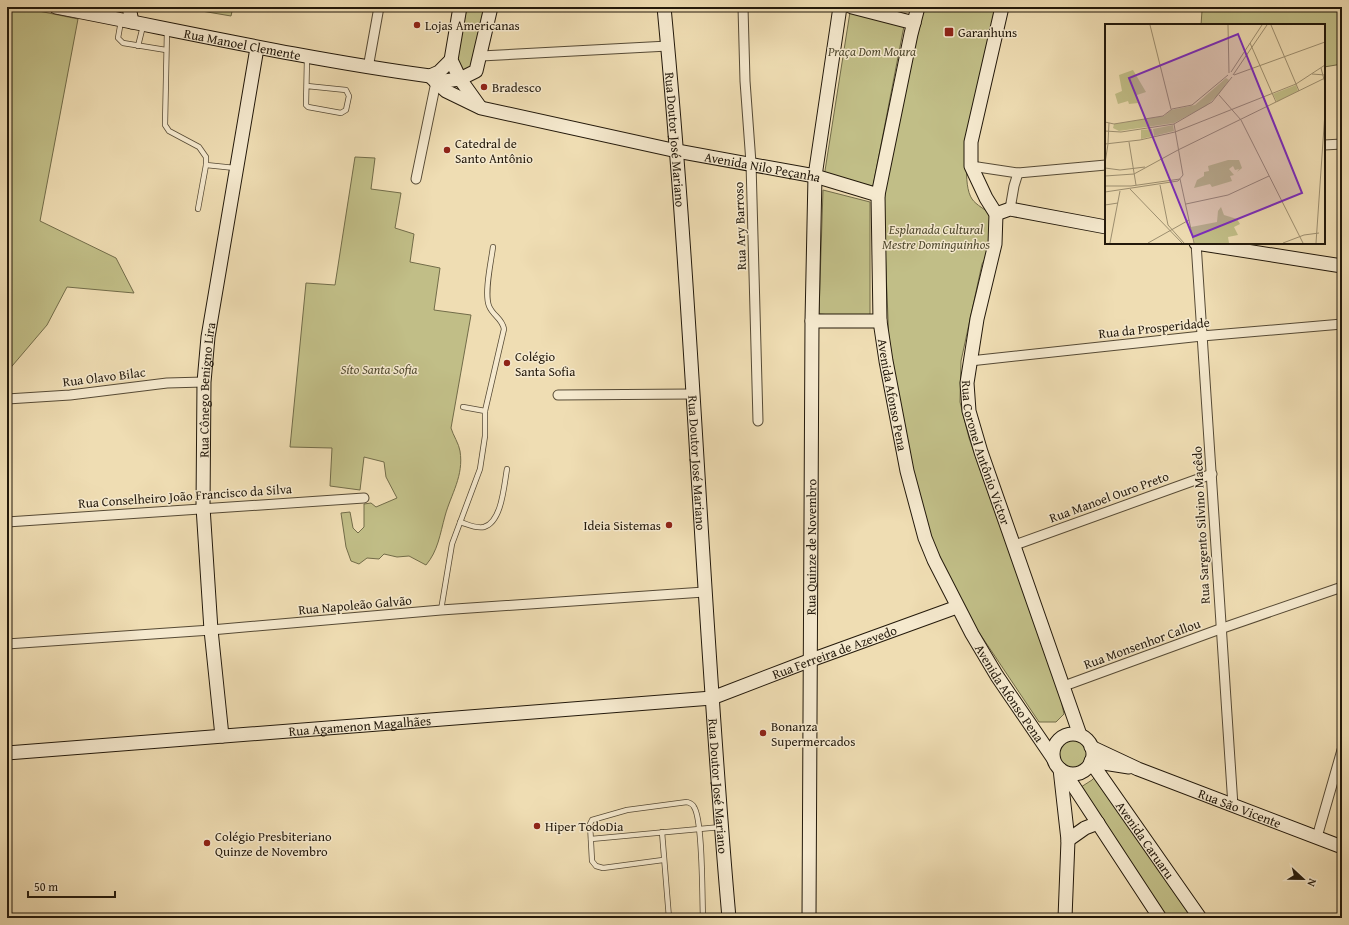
<svg xmlns="http://www.w3.org/2000/svg" width="1349" height="925" viewBox="0 0 1349 925" font-family="'Gentium Book Plus',serif">
<rect width="100%" height="100%" fill="#efddb3"/>
<filter id="stains"><feTurbulence type="fractalNoise" baseFrequency=".005" numOctaves="4"/><feColorMatrix values="0 0 0 0 .2 0 0 0 0 .09 0 0 0 0 .02 0 0 0 .5 -.17"/></filter>
<radialGradient id="worn" r=".72"><stop offset=".6" stop-color="#630" stop-opacity="0"/><stop offset="1" stop-color="#630" stop-opacity=".3"/></radialGradient>
<!-- green -->
<g fill="#c1be87" stroke="#726c49">
<polygon points="7,7 19,7 78,19 40,221 116,258 134,293 67,287 47,325 7,372"/>
<polygon points="178,7 233,7 231,16"/>
<polygon points="467,7 488,7 475,69 463,76 456,62"/>
<path d="M922 7H996C989 43 953 171 972 199 976 205 986 210 991 214L992 246 982 264 961 361 960 402 969 438 1060 696 1064 714 1056 722H1039L966 613 932 540 915 484 890 367 883 197Z"/>
<polygon points="1190,7 1342,7 1342,64 1324,67 1324,25 1201,25 1202,11"/>
<polygon points="850,12 904,26 873,186 824,177"/>
<path d="M355 157 375 158 371 189 401 193 395 228 414 234 410 262 440 268 434 310 471 315 451 428C453 435 459 444 460 451 464 476 451 494 445 516 440 534 438 551 426 565L409 556 397 557 384 554 379 559 367 558 359 564 351 561 346 547 341 513 350 512 353 528 358 533 364 527V504L371 503 376 507 397 498 386 477 384 462 364 457 360 490 330 486 332 448 290 447 306 283 335 285Z"/>
<polygon points="823,190 870,202 870,318 819,314"/>
<circle cx="1072" cy="754" r="16"/>
<polygon points="1098,774 1196,918 1161,918 1081,787 1092,780"/>
</g>
<g fill="none" stroke-linecap="round" stroke-linejoin="round">
<defs>
<g id="lane">
<polyline points="121,21 118,38 123,43 166,50"/>
<polyline points="167,30 165,125 169,131 199,147 206,157 206,165 198,209"/>
<polyline points="138,46 143,26"/>
<polyline points="307,86 346,90 349,96 346,110 341,113 308,107 306,105 307,58"/>
<polyline points="206,165 235,168"/>
<path d="M485 411 504 329C502 318 493 316 489 306 484 293 491 262 493 247"/>
<path d="M460 522C467 524 476 529 484 527 502 522 504 485 507 469"/>
<polyline points="441,610 452,544 480,469 485,436 485,411 463,407"/>
<polyline points="662,832 669,918"/>
<polyline points="591,839 721,827"/>
<path d="M663 860 603 868 596 866 592 861 590 824 592 820 627 810 687 802C690 803 693 804 694 807 703 820 702 898 703 918"/>
</g>
<g id="street">
<polyline points="743,7 745,81 751,163 758,421"/>
<polyline points="481,56 668,46"/>
<polyline points="368,68 379,7"/>
<polyline points="1324,145 1342,144"/>
<polyline points="971,166 1018,173 1106,165"/>
<polyline points="416,179 436,82"/>
<polyline points="1010,209 1014,186 1018,173"/>
<polyline points="1196,243 1233,806"/>
<polyline points="970,361 1202,336 1342,324"/>
<polyline points="558,395 692,394"/>
<polyline points="7,399 70,395 167,383 204,382"/>
<polyline points="7,522 364,498"/>
<polyline points="1015,545 1212,474"/>
<polyline points="7,644 211,630 441,610 704,592"/>
<polyline points="1064,686 1220,629 1342,587"/>
<polyline points="1317,837 1342,750"/>
</g>
<g id="secondary">
<path id="s1" d="M56 7C181 31 304 59 430 76L439 72 451 60"/>
<polyline points="129,7 132,22"/>
<polyline points="460,7 451,60 460,79 480,107"/>
<path id="s2" d="M664 7C693 310 702 615 729 918"/>
<polyline points="852,7 914,23"/>
<path id="s3" d="M918 7 911 34 878 195 880 321 886 361 907 471 925 538 934 560 972 634 997 676 1053 758"/>
<path id="s4" d="M1002 7 971 142V166L986 198 996 214 995 244 977 319 967 383 969 411 981 452 1080 735"/>
<polyline points="432,78 436,82 460,79 476,71 491,7"/>
<path id="s5" d="M436 82 446 91 481 108 677 151 815 176 878 195"/>
<polyline points="996,214 1010,209 1106,227"/>
<polyline points="1196,243 1342,266"/>
<polyline points="812,321 880,321"/>
<circle cx="1073" cy="754" r="20"/>
<path id="s6" d="M222 736 211 630 203 507 204 382 208 337 257 48"/>
<path id="s7" d="M1091 747 1138 769 1342 847"/>
<path id="s8" d="M7 753 712 698 811 660 957 607"/>
<polyline points="1091,761 1129,767"/>
<path id="s9" d="M1091 762 1200 918"/>
<polyline points="1060,769 1068,840 1065,918"/>
<polyline points="1065,773 1160,918"/>
<polyline points="1068,840 1085,828 1098,823"/>
<path id="s10" d="M809 918 812 321 815 176 840 7"/>
</g>
</defs>
<!-- lane casing -->
<use href="#lane" stroke="#564a35" stroke-width="6"/>
<!-- street casing -->
<use href="#street" stroke="#564a35" stroke-width="11"/>
<!-- secondary casing -->
<use href="#secondary" stroke="#23190b" stroke-width="15"/>
<!-- lane -->
<use href="#lane" stroke="#f5e9ce" stroke-width="4.5"/>
<!-- street -->
<use href="#street" stroke="#f5e9ce" stroke-width="9"/>
<!-- secondary -->
<use href="#secondary" stroke="#f5e9ce" stroke-width="13"/>
</g>
<!-- markers -->
<g fill="#8f2418" stroke="#f5e9ce" stroke-width="1.5">
<circle cx="417" cy="25" r="4"/>
<rect x="944" y="27" width="10" height="10" rx="2"/>
<circle cx="484" cy="87" r="4"/>
<circle cx="447" cy="150" r="4"/>
<circle cx="507" cy="363" r="4"/>
<circle cx="669" cy="525" r="4"/>
<circle cx="763" cy="733" r="4"/>
<circle cx="537" cy="826" r="4"/>
<circle cx="207" cy="843" r="4"/>
</g>
<g text-anchor="middle" dominant-baseline="central" stroke-width="3" stroke-linejoin="round" paint-order="stroke">
<!-- poi labels -->
<g font-size="13" fill="#23190b" stroke="#f5e9ce" text-anchor="start">
<text x="425" y="25">Lojas Americanas</text>
<text x="958" y="32">Garanhuns</text>
<text x="492" y="87">Bradesco</text>
<text x="455" y="143">Catedral de<tspan x="455" dy="15">Santo Antônio</tspan></text>
<text x="515" y="356">Colégio<tspan x="515" dy="15">Santa Sofia</tspan></text>
<text x="661" y="525" text-anchor="end">Ideia Sistemas</text>
<text x="771" y="726">Bonanza<tspan x="771" dy="15">Supermercados</tspan></text>
<text x="545" y="826">Hiper TodoDia</text>
<text x="215" y="836">Colégio Presbiteriano<tspan x="215" dy="15">Quinze de Novembro</tspan></text>
</g>
<!-- street labels -->
<g font-size="13" fill="#23190b" stroke="#f5e9ce">
<text stroke="none"><textPath href="#s1" startOffset="190">Rua Manoel Clemente</textPath></text>
<text stroke="none"><textPath href="#s2" startOffset="133">Rua Doutor José Mariano</textPath></text>
<text stroke="none"><textPath href="#s5" startOffset="340">Avenida Nilo Peçanha</textPath></text>
<text transform="translate(740 226) rotate(-92)">Rua Ary Barroso</text>
<text transform="translate(1154 328) rotate(-6)">Rua da Prosperidade</text>
<text transform="translate(104 377) rotate(-7)">Rua Olavo Bilac</text>
<text stroke="none"><textPath href="#s6" startOffset="347">Rua Cônego Benigno Lira</textPath></text>
<text stroke="none"><textPath href="#s3" startOffset="393">Avenida Afonso Pena</textPath></text>
<text stroke="none"><textPath href="#s4" startOffset="461">Rua Coronel Antônio Victor</textPath></text>
<text stroke="none"><textPath href="#s2" startOffset="457">Rua Doutor José Mariano</textPath></text>
<text transform="translate(185 496) rotate(-4)">Rua Conselheiro João Francisco da Silva</text>
<text transform="translate(1109 497) rotate(-20)">Rua Manoel Ouro Preto</text>
<text transform="translate(1201 525) rotate(-93)">Rua Sargento Silvino Macêdo</text>
<text stroke="none"><textPath href="#s10" startOffset="371">Rua Quinze de Novembro</textPath></text>
<text transform="translate(355 605) rotate(-5)">Rua Napoleão Galvão</text>
<text transform="translate(1142 644) rotate(-20)">Rua Monsenhor Callou</text>
<text stroke="none"><textPath href="#s8" startOffset="838">Rua Ferreira de Azevedo</textPath></text>
<text stroke="none"><textPath href="#s3" startOffset="717">Avenida Afonso Pena</textPath></text>
<text stroke="none"><textPath href="#s8" startOffset="354">Rua Agamenon Magalhães</textPath></text>
<text stroke="none"><textPath href="#s2" startOffset="781">Rua Doutor José Mariano</textPath></text>
<text stroke="none"><textPath href="#s7" startOffset="161">Rua São Vicente</textPath></text>
<text stroke="none"><textPath href="#s9" startOffset="95">Avenida Caruaru</textPath></text>
</g>
<!-- park labels -->
<g font-size="13" font-style="italic" fill="#524b30" stroke="#f5e9ce">
<text x="872" y="51">Praça Dom Moura</text>
<text x="936" y="229">Esplanada Cultural<tspan x="936" dy="15">Mestre Dominguinhos</tspan></text>
<text x="379" y="369">Síto Santa Sofia</text>
</g>
</g>
<!-- overview -->
<g transform="translate(1105 24)">
<rect width="220" height="220" fill="#efddb3"/>
<path d="M28 46 41 68 32 71 33 79 24 80 23 77 13 80 10 70 17 67 14 51ZM121 54 124 56 114 70 101 82 69 99 14 107 8 104 9 100 59 92 66 86 90 81ZM191 61 193 67 172 78 168 70ZM68 101 69 107 49 112 48 105ZM47 105 48 112 36 115V106ZM123 136H134L137 144 132 148 134 145 130 146 128 142 124 145 129 151 125 152 127 157 107 163 105 160 89 164 92 156 99 152V148L104 147 103 142ZM116 183 119 191 132 195 135 200 129 203 133 211 123 213 124 219H89L86 203 112 198 113 187Z" fill="#c1be87"/>
<path fill="none" stroke="#9d8f70" stroke-width="1" d="M45 1 66 85M123 1 124 49M166 1 194 67M145 19 171 78M216 44 220 59M126 48 157 1M207 50 220 51M128 51 162 1M129 51 220 18M114 71 136 96 198 219M0 98 9 100 58 92 67 85 87 81 123 51M0 107 16 108 69 100 107 78 127 53M24 118 31 161M3 119 4 99M0 120 35 116 70 108 191 60 220 41M73 126 220 54M0 139 3 120M0 144 15 146 40 143M29 150 73 126M0 152 29 150M75 155 89 219M55 161 63 201 79 219M0 162H26L75 155M25 165 77 219M0 168 73 157 78 151 69 100M81 180 123 171 164 152M0 181 13 179M5 219 15 167M43 219 84 196M178 219 199 211 214 209M211 219 220 88"/>
<path fill="#7b2cbf" fill-opacity="0.15" stroke="#7b2cbf" stroke-width="2" d="M133 10 197 169 88 213 24 54Z"/>
<rect width="220" height="220" fill="none" stroke="#23190b" stroke-width="2"/>
</g>
<!-- margin -->
<rect width="1349" height="925" fill="none" stroke="#efddb3" stroke-width="24"/>
<rect x="8" y="8" width="1333" height="909" fill="none" stroke="#23190b" stroke-width="2"/>
<rect x="12" y="12" width="1325" height="901" fill="none" stroke="#23190b"/>
<!-- north arrow -->
<g transform="translate(1303 879) rotate(112)" stroke="#f5e9ce" stroke-width="3" paint-order="stroke">
<path d="M0-3L7 15L0 10L-7 15Z" fill="#23190b"/>
<text y="-6" font-size="11" font-weight="bold" text-anchor="middle" fill="#23190b">N</text>
</g>
<!-- scale -->
<path d="M28 891v6h87v-6" fill="none" stroke="#23190b" stroke-width="2"/>
<text x="34" y="891" font-size="12" fill="#23190b" stroke="#f5e9ce" stroke-width="3" paint-order="stroke">50 m</text>
<rect width="100%" height="100%" filter="url(#stains)"/>
<rect width="100%" height="100%" fill="url(#worn)"/>
</svg>
